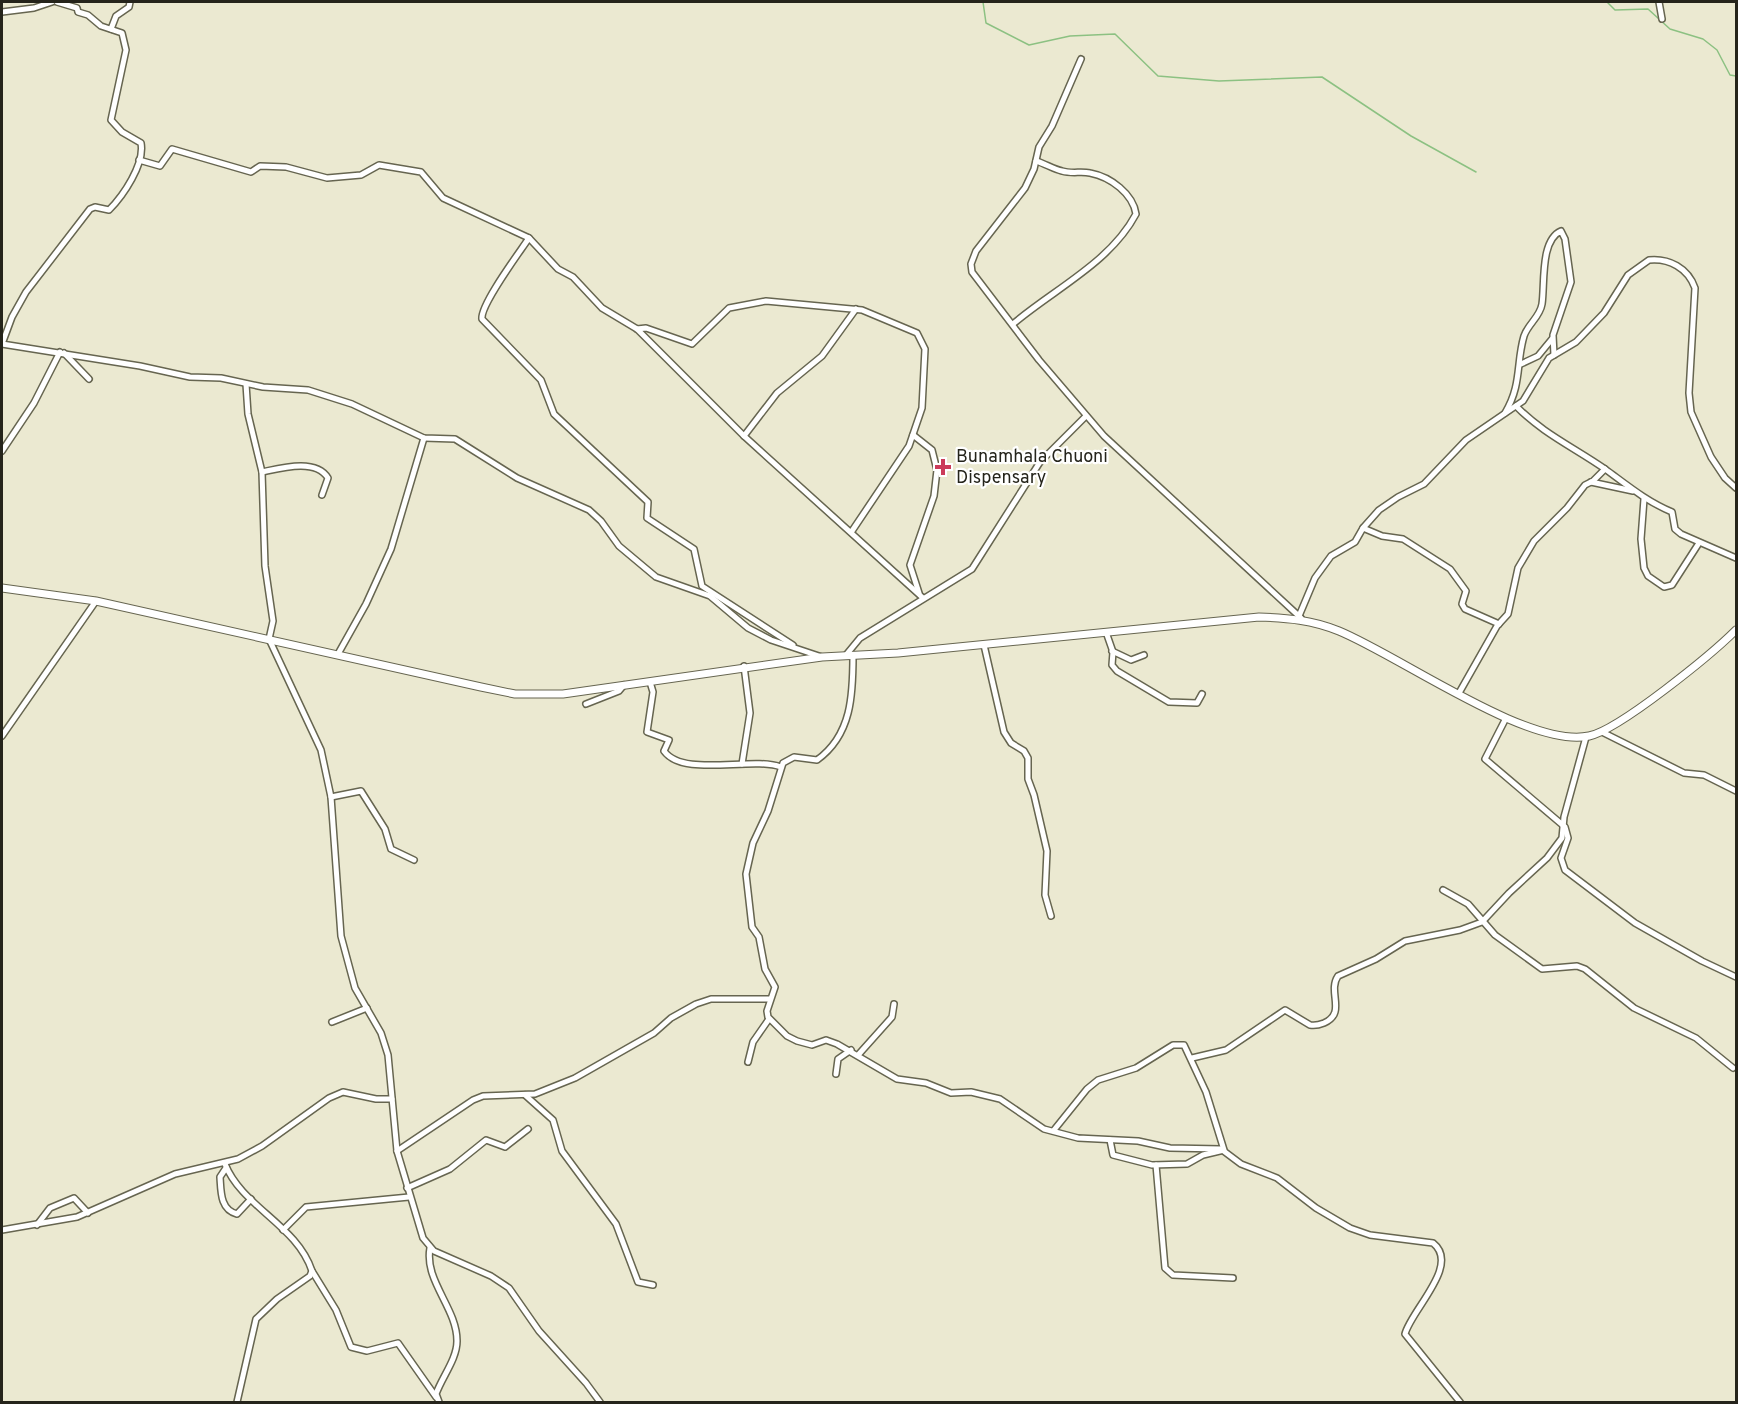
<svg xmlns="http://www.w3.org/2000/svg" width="1738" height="1404" viewBox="0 0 1738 1404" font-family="Overpass,sans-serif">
<rect width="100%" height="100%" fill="#ebe9d1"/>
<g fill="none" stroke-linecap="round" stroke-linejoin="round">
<!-- stream -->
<g stroke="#8cc182" stroke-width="1.5">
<polyline points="983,2 986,23 1029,45 1070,36 1115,34 1158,76 1219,81 1322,77 1411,136 1476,172"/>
<polyline points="1607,2 1615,10 1648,9 1670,29 1703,39 1717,50 1730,75 1736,76"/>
</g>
<defs>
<g id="street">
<path d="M57 2 77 8 78 12 88 15 101 26 122 33 126 50 111 120 122 132 141 143C145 164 123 196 109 210L95 207 90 209 26 292 12 317 2 344 140 366 190 377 221 378 263 387 308 390 352 404 424 438 455 439 517 478 589 510 601 521 619 546 656 577 710 596 748 628 771 640 822 657"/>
<polyline points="1659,2 1662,19"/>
<polyline points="2,12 34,8 52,2"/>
<polyline points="111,29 116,16 129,7 130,2"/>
<polyline points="1081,59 1052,126 1039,147 1034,169 1025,188 976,251 971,264 972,272 1039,360 1104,436 1301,618"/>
<polyline points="139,160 160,166 172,149 251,172 260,166 286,167 327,178 361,175 379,165 421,172 443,198 529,238 558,269 573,277 602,308 637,329 744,436 923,598"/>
<path d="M529 238C519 253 480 305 482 319L541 380 554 414 648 502 647 518 694 549 702 586 793 645"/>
<path d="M1013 324C1054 289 1110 263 1136 214 1133 194 1111 177 1090 173 1081 171 1072 174 1062 171 1053 169 1046 164 1036 161"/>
<polyline points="637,329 646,328 692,344 729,308 766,301 862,310 917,333 925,349 922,408 909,446 852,531"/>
<polyline points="64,353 89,379"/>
<polyline points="1521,364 1538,356 1552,339"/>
<polyline points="246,384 248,414 262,472 265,566 273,621 269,639 321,750 331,797 341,936 355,988 381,1033 388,1055 397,1151 423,1238 434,1251 491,1276 509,1288 539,1331 586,1383 600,1402"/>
<path d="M1516 406C1542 433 1575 448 1605 469 1627 485 1646 501 1672 512L1675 529 1681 534 1736 558"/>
<path d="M1505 413C1522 385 1516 363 1524 336 1528 324 1540 317 1542 304 1545 284 1540 240 1561 231L1565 239 1571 282 1553 335 1554 355"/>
<polyline points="913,435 932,450 937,470 934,496 910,565 919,593"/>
<polyline points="744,436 777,393 822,356 856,309"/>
<polyline points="2,451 34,403 60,352"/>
<path d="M262 472C281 468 316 458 328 478L322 495"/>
<polyline points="1591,482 1633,491"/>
<polyline points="1644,499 1641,539 1644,568 1648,576 1664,587 1672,585 1699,543"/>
<polyline points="1363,528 1382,536 1403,539 1450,569 1466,591 1462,604 1465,609 1499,624"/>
<path d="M1299 616 1315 578 1331 556 1355 542 1363 528 1379 510 1398 497 1424 484 1466 440 1523 401 1549 358 1576 342 1604 313 1628 275 1649 260C1669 258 1688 268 1695 288L1689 393 1691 412 1711 457 1725 478 1736 488"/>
<polyline points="1106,632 1113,652 1112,665 1117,671 1169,702 1197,703 1202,694"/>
<polyline points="984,645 1004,732 1011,743 1024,751 1028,758 1028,779 1034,795 1047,851 1045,895 1051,916"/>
<polyline points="1112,651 1131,660 1144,655"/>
<polyline points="338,654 366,604 391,549 424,438"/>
<polyline points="846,655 860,638 972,569 1040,462 1086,416"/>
<path d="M853 655C853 694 852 735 817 760L794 757 783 763 768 811 753 843 746 874 752 927 759 937 765 969 775 987 767 1011 768 1017 787 1036 797 1041 812 1045 826 1040 837 1044 897 1079 926 1083 951 1093 971 1092 1000 1099 1044 1129 1078 1138 1138 1141 1170 1148 1221 1149 1241 1164 1277 1178 1316 1208 1350 1228 1370 1235 1433 1243C1461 1265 1411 1310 1405 1334L1460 1402"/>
<path d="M650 682 653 692 647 732 669 740 664 751C683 778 752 756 781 767"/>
<polyline points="1459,693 1497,626 1508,614 1518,568 1534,541 1567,508 1585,485 1593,481 1605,469"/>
<polyline points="586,704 619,691 624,685"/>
<polyline points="1506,718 1485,759 1565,827 1568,838 1561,858 1565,870 1635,923 1702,961 1736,977"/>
<polyline points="1602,732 1684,773 1704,775 1736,791"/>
<polyline points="2,736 96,601"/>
<polyline points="742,764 750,713 744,666"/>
<polyline points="331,797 361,791 385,829 391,849 414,860"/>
<polyline points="1443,890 1468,904 1495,935 1542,969 1577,966 1585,969 1634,1008 1696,1038 1733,1068"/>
<polyline points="332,1022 367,1008"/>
<polyline points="859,1054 892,1017 894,1004"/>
<path d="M1192 1058 1226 1050 1285 1010 1310 1025C1315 1026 1319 1025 1324 1023 1347 1013 1327 992 1338 976L1376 959 1405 941 1460 930 1482 922 1509 893 1547 858 1562 838 1564 817 1586 737"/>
<polyline points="748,1062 753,1042 769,1019"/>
<polyline points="836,1074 838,1059 851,1050"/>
<polyline points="525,1095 553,1120 562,1151 616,1224 638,1282 653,1285"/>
<polyline points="1054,1130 1087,1089 1098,1080 1136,1068 1173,1045 1184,1045 1206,1092 1224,1150 1203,1155 1187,1164 1152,1165 1113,1155 1110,1140"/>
<polyline points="397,1151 473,1100 483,1096 535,1094 575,1078 654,1033 671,1018 696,1004 711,999 770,999"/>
<path d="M225 1164C242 1207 297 1225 312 1271L310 1276 277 1299 256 1319 237 1402"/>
<polyline points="1156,1165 1165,1268 1173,1275 1233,1278"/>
<path d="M226 1168 220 1177C221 1191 220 1210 237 1214L251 1199"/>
<polyline points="407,1188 450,1169 486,1140 505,1147 528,1129"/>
<polyline points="37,1225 50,1208 74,1198 88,1213"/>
<polyline points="2,1230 77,1217 175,1174 238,1159 262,1146 329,1098 343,1092 376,1099 392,1099"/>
<polyline points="283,1230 306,1207 409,1197"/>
<path d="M430 1248C424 1281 457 1308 457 1341 457 1359 442 1377 436 1394L439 1402"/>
<polyline points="312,1271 336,1310 351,1347 367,1351 398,1343 436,1397"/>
</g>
<path id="secondary" d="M2 588 96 601 481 687 515 694H563L822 657 898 653 1259 617C1288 618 1312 620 1339 631 1400 656 1529 749 1589 736 1619 730 1712 654 1736 630"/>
</defs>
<!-- street casing -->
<use href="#street" stroke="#666550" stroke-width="8"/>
<!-- secondary casing -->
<use href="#secondary" stroke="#666550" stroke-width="9"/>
<!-- street -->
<use href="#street" stroke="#fff" stroke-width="5"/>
<!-- secondary -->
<use href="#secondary" stroke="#fff" stroke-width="7"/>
</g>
<!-- markers -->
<path fill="#cb3b5a" stroke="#fff" stroke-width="2" d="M940 458h6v6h6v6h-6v6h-6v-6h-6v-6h6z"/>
<g text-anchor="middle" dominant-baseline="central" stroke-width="4.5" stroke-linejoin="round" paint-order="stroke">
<!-- poi labels -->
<g font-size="18" fill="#25241b" stroke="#fff" text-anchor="start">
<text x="956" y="457">Bunamhala Chuoni<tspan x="956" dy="21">Dispensary</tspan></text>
</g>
</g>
<!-- border -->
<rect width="1738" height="1404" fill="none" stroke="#25241b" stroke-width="6"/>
</svg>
